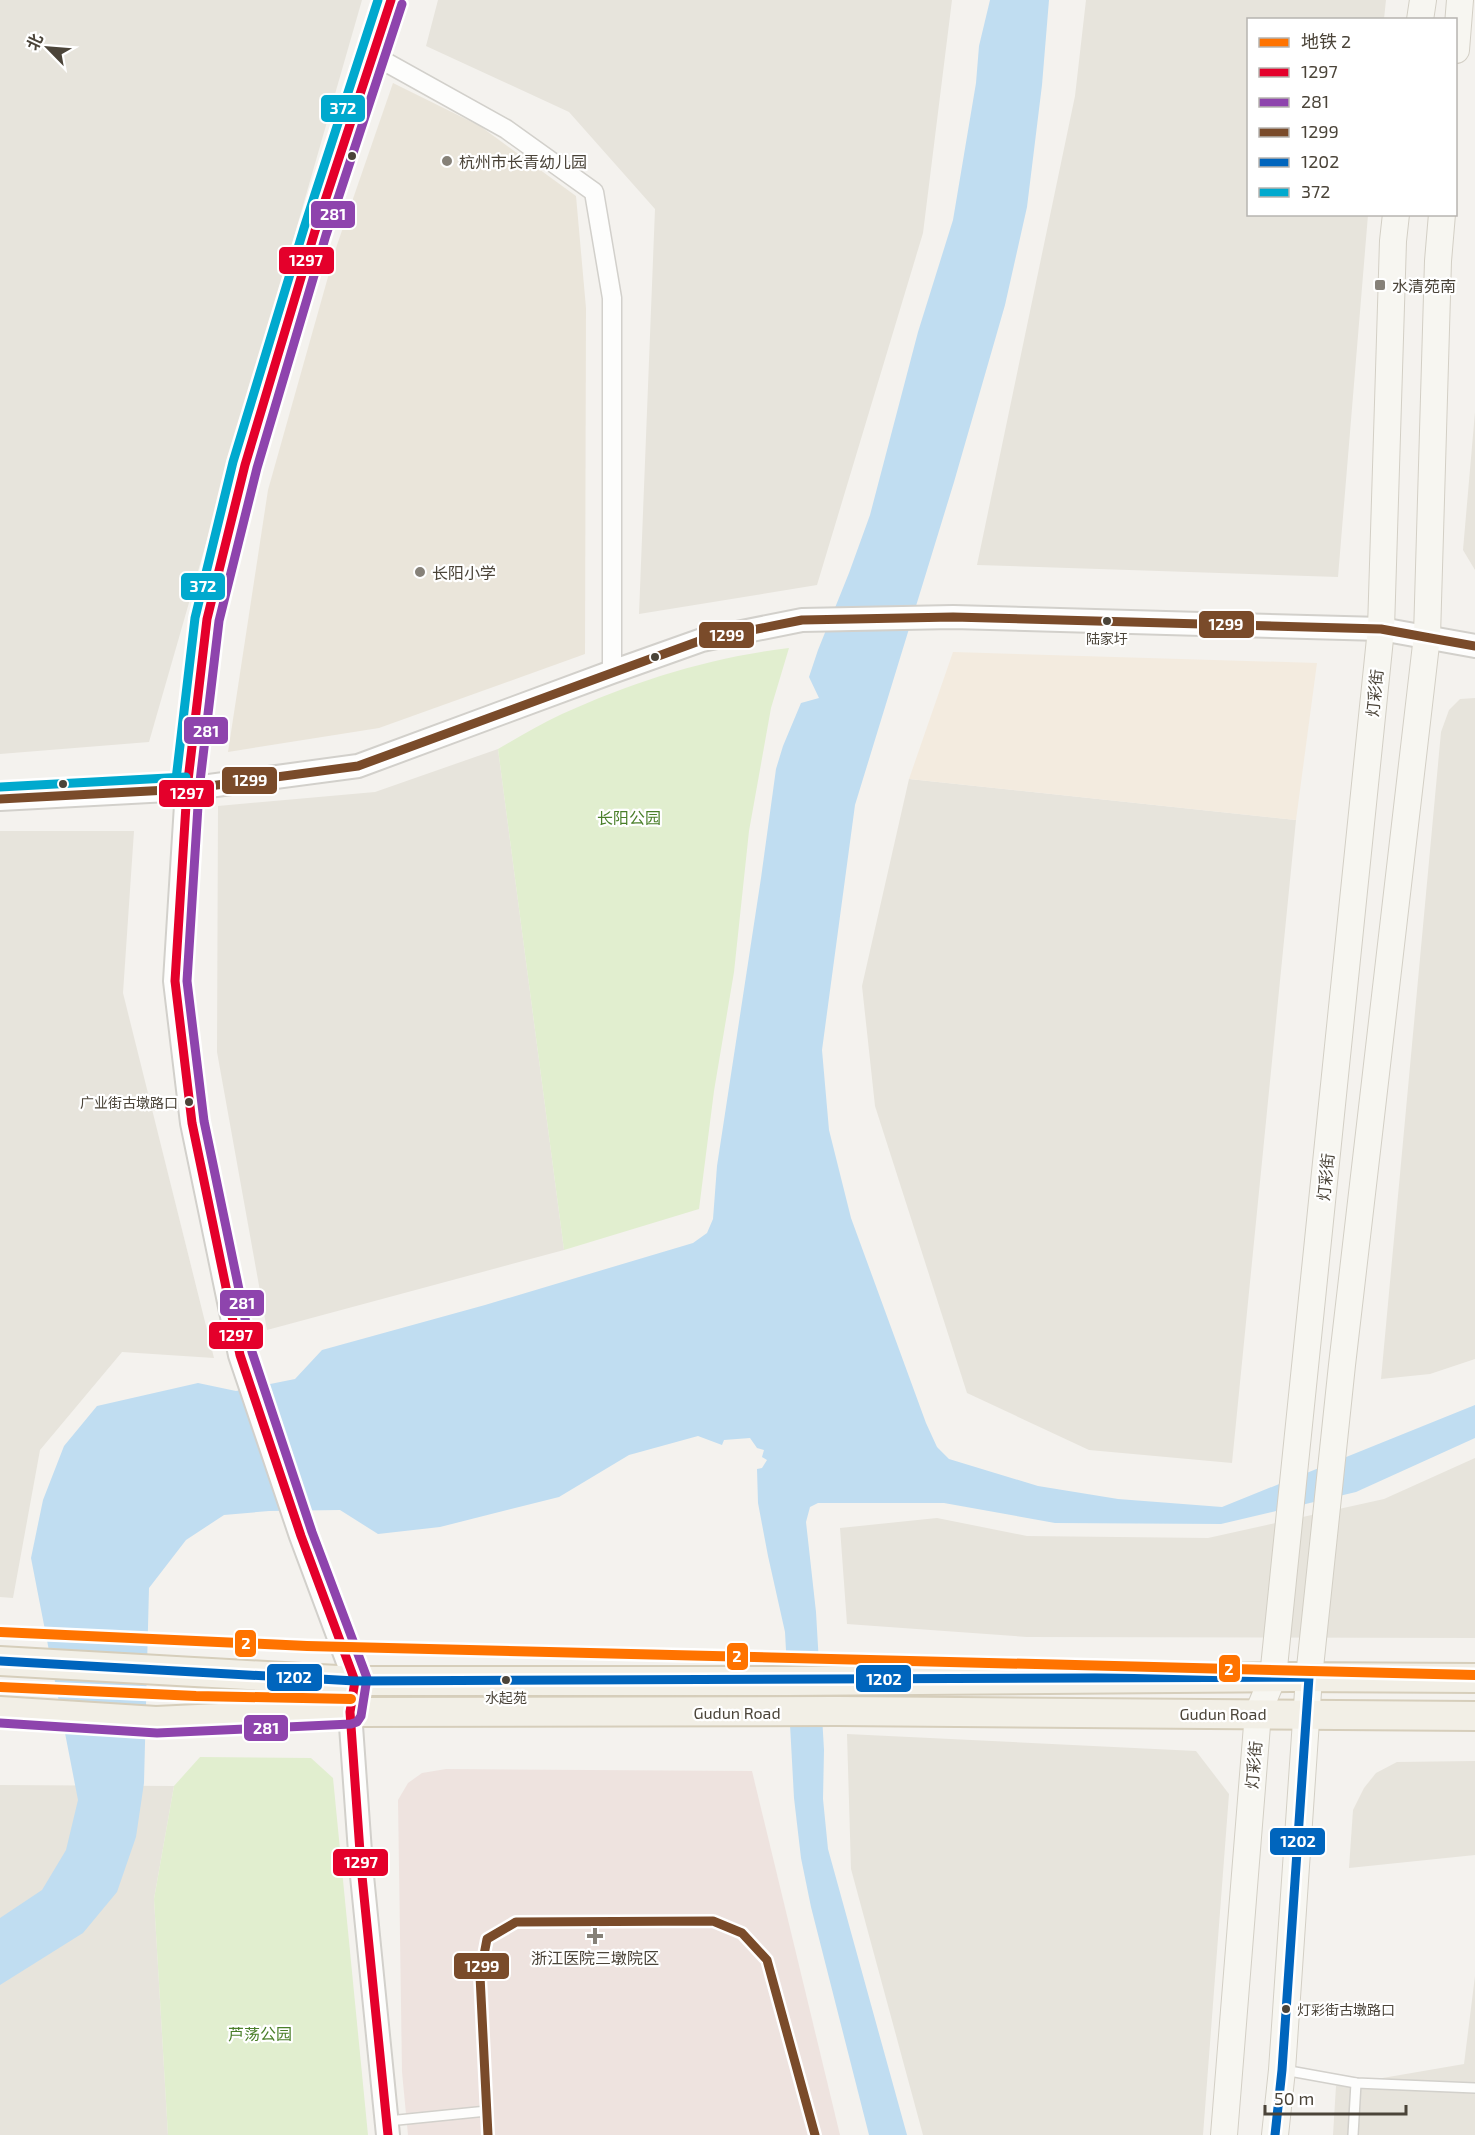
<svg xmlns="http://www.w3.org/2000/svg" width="1475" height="2135" viewBox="0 0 1475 2135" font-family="'Exo 2','Noto Sans SC',sans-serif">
<rect width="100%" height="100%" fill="#f4f2ee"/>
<!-- residential -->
<g fill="#e7e4dc">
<polygon points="0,0 362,0 149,742 0,754"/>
<polygon points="438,0 952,0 923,233 817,585 639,614 655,209 569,112 426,46"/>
<polygon points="1086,0 1386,0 1384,19 1248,20 1248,214 1368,215 1338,577 977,565 1075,96"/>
<polygon points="1475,412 1475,570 1463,550"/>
<polygon points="1475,698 1475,1359 1430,1374 1381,1379 1441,732 1449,710 1460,699"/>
<polygon points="498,749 564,1250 267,1330 217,1052 218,806 375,792"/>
<polygon points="909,779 1296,820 1232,1463 1089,1450 967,1393 875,1106 862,986"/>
<polygon points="0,831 134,831 123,993 214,1358 122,1352 40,1450 13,1598 0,1597"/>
<polygon points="1475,1458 1475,1638 1027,1637 847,1624 840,1528 937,1518 1027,1536 1208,1538 1384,1499"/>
<polygon points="847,1734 1196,1751 1229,1794 1203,2135 923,2135 851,1869"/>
<polygon points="1475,1761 1475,1855 1349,1868 1353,1810 1364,1788 1376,1773 1397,1762"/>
<polygon points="0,1785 174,1786 154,1899 168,2135 0,2135"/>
<polygon points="1475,1976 1475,2135 1333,2135 1336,2086 1464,2064"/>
</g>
<!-- commercial -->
<polygon fill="#f3ebdf" points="953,652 1317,663 1296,820 909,779"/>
<!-- education -->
<polygon fill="#eae5da" points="393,83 480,126 576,196 586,308 585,654 379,728 228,752 268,490 337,245"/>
<!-- medical -->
<polygon fill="#eee3df" points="446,1769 752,1771 840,2135 408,2135 402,2072 398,1800 408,1783 422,1773"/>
<!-- green -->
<g fill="#e1eecf">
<path d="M789 648 771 708 749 831 734 972 714 1091 699 1209 564 1250 498 749C519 737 540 724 562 714 634 681 711 657 789 648Z"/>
<polygon points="200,1757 311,1758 333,1778 368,2135 168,2135 154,1899 174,1786"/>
</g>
<!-- water -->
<polygon fill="#c0ddf1" points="990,0 1049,0 1042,85 1027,207 1005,305 954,482 855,805 822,1050 829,1130 851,1218 926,1423 937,1447 949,1459 1038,1486 1118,1499 1222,1507 1475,1405 1475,1438 1356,1492 1221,1524 1055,1523 944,1503 818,1503 810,1507 806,1522 816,1612 824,1750 823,1799 828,1849 907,2135 869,2135 811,1907 801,1858 794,1798 785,1632 768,1556 758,1503 757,1469 762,1468 767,1460 762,1457 764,1450 757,1448 750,1438 724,1440 722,1445 698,1436 629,1455 559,1497 440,1527 378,1534 340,1510 269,1511 224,1515 186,1540 149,1588 144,1783 136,1837 117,1892 83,1933 0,1985 0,1918 42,1890 66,1850 78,1800 31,1558 43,1500 64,1446 97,1406 198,1383 236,1391 295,1379 322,1350 485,1305 693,1243 707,1233 713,1219 717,1166 761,878 776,769 783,746 801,703 819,698 809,677 818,650 849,573 870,515 918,332 953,220 976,83 979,46"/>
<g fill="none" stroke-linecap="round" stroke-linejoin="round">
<defs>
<g id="service">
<polyline points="1284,2070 1356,2083 1475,2088"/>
<polyline points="388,2121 487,2111"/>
<polyline points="488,2135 480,1976 487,1939 516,1922 713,1921 742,1933 767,1960 815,2135"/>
<polyline points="1353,2135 1356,2083"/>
</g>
<polyline id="minor" points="373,55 506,129 594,192 612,298 612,672"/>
<g id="tertiary">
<polyline points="0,799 187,789 358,766 612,672 702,640 802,620 953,617 1381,629 1475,646"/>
<polyline points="388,2135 361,1866 350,1712 355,1681 301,1536 240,1355 192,1123 175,981 187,789 207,619 245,465 315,231 391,0"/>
</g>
<g id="secondary">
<polyline points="1420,20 1423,0"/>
<polyline points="1456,50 1460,0"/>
<polyline points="1224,2135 1258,1713 1273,1677 1381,629 1393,241 1396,214"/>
<polyline points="1275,2135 1282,2070 1309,1677 1342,1365 1427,636 1438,261 1442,214"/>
</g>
<g id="primary">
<polyline points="0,1661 355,1681 788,1681 1291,1677 1475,1678"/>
<polyline points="0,1711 156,1721 350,1712 837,1711 1475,1716"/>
</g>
</defs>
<!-- service casing -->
<use href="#service" stroke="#d2d0cb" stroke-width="12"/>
<!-- minor casing -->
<use href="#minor" stroke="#d2d0cb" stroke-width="21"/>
<!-- tertiary casing -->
<use href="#tertiary" stroke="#d2d0cb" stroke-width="26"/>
<!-- secondary casing -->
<use href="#secondary" stroke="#d3cfc5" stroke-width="28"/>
<!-- primary casing -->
<use href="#primary" stroke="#d6cebb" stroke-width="32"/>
<!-- service -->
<use href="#service" stroke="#fdfdfc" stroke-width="9"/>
<!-- minor -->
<use href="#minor" stroke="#fdfdfc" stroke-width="18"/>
<!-- tertiary -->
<use href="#tertiary" stroke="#fdfdfc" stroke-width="22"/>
<!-- secondary -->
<use href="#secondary" stroke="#f7f6f1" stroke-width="26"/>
<!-- primary -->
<use href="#primary" stroke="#f2efe6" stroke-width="28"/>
<defs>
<polyline id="bus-1" points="388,2135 361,1866 350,1712 355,1681 301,1536 240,1355 192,1123 175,981 187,789 207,619 245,465 315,231 391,0"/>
<polyline id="bus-2" points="0,1723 157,1733 351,1724 357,1722 361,1716 367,1678 312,1532 252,1352 204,1121 187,981 199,790 219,621 257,468 326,235 402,4"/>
<g id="bus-3">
<polyline points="0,799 187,789 358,766 702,640 802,620 953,617 1381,629 1475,646"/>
<polyline points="488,2135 480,1976 487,1939 516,1922 713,1921 742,1933 767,1960 815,2135"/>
</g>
<polyline id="bus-4" points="0,1661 355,1681 1309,1677 1282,2070 1275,2135"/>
<g id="bus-5">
<polyline points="0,787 186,777"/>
<polyline points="175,788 195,618 233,462 304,228 378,0"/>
</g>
</defs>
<!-- bus-1 casing -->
<use href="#bus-1" stroke="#fff" stroke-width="14"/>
<!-- bus-2 casing -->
<use href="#bus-2" stroke="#fff" stroke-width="14"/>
<!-- bus-3 casing -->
<use href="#bus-3" stroke="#fff" stroke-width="14"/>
<!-- bus-4 casing -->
<use href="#bus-4" stroke="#fff" stroke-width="14"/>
<!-- bus-5 casing -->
<use href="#bus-5" stroke="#fff" stroke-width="14"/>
<!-- bus-1 -->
<use href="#bus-1" stroke="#e4002b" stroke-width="9"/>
<!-- bus-2 -->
<use href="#bus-2" stroke="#8e44ad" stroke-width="9"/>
<!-- bus-3 -->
<use href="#bus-3" stroke="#7a4b2a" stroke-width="9"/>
<!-- bus-4 -->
<use href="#bus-4" stroke="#0065bd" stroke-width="9"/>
<!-- bus-5 -->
<use href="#bus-5" stroke="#00a9ce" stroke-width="9"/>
<defs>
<g id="metro-1">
<polyline points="0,1632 307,1646 1475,1675"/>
<polyline points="0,1687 196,1696 351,1699"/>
</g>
</defs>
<!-- metro-1 casing -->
<use href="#metro-1" stroke="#fff" stroke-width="15"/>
<!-- metro-1 -->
<use href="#metro-1" stroke="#ff7300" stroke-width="10"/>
</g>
<!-- markers -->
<g fill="#4b4439" stroke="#fff" stroke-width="2">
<circle cx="352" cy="156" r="5"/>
<circle cx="1107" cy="621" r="5"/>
<circle cx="655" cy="657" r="5"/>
<circle cx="63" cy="784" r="5"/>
<circle cx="189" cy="1102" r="5"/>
<circle cx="506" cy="1680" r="5"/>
<circle cx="1286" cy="2009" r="5"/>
</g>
<g fill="#868178" stroke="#fff" stroke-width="2">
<circle cx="447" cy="161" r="6"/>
<rect x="1374" y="279" width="12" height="12" rx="3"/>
<circle cx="420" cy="572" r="6"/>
<path d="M592 1927h6v6h6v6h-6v6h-6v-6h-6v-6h6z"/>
</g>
<g text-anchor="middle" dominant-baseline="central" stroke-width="4.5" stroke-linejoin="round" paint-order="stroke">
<!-- bus labels -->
<g font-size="14" fill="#4b4439" stroke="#fff">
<text x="1107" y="638">陆家圩</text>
<text x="178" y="1102" text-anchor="end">广业街古墩路口</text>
<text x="506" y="1697">水起苑</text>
<text x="1297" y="2009" text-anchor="start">灯彩街古墩路口</text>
</g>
<!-- poi labels -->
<g font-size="16" fill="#4b4439" stroke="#fff" text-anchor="start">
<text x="459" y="161">杭州市长青幼儿园</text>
<text x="1392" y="285">水清苑南</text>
<text x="432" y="572">长阳小学</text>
<text x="595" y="1957" text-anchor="middle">浙江医院三墩院区</text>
</g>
<!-- street labels -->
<g font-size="16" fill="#4b4439" stroke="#fff">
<text transform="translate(1374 693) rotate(-84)">灯彩街</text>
<text transform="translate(1325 1177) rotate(-84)">灯彩街</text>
<text x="737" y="1712">Gudun Road</text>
<text x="1223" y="1713">Gudun Road</text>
<text transform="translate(1253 1765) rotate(-85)">灯彩街</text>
</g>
<!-- park labels -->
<g font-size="16" fill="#4a7f2a" stroke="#fff">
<text x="629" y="817">长阳公园</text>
<text x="260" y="2033">芦荡公园</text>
</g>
</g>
<g stroke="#fff" stroke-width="2">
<rect x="320" y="94" width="46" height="29" rx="6" fill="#00a9ce"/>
<rect x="310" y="200" width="46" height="29" rx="6" fill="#8e44ad"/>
<rect x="278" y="246" width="57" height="29" rx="6" fill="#e4002b"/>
<rect x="180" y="572" width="46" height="29" rx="6" fill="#00a9ce"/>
<rect x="1198" y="610" width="57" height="29" rx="6" fill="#7a4b2a"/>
<rect x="698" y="621" width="57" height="28" rx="6" fill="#7a4b2a"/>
<rect x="183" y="716" width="46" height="29" rx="6" fill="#8e44ad"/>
<rect x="221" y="766" width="57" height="29" rx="6" fill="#7a4b2a"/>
<rect x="158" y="779" width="57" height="29" rx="6" fill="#e4002b"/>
<rect x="219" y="1289" width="46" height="28" rx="6" fill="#8e44ad"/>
<rect x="208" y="1321" width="56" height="29" rx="6" fill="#e4002b"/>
<rect x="234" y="1629" width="23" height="29" rx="6" fill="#ff7300"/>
<rect x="726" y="1642" width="23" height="29" rx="6" fill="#ff7300"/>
<rect x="1218" y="1654" width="23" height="29" rx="6" fill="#ff7300"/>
<rect x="266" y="1663" width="57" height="29" rx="6" fill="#0065bd"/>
<rect x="855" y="1664" width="57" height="29" rx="6" fill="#0065bd"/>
<rect x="243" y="1714" width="46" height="28" rx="6" fill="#8e44ad"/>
<rect x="1269" y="1827" width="57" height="29" rx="6" fill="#0065bd"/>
<rect x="332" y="1848" width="57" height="29" rx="6" fill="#e4002b"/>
<rect x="453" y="1952" width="57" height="28" rx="6" fill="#7a4b2a"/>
</g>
<g font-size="16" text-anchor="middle" font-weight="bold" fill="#fff">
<text x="343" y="114">372</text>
<text x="333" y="220">281</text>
<text x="306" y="266">1297</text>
<text x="203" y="592">372</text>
<text x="1226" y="630">1299</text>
<text x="727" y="641">1299</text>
<text x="206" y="737">281</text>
<text x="250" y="786">1299</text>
<text x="187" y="799">1297</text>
<text x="242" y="1309">281</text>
<text x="236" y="1341">1297</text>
<text x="246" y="1649">2</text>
<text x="737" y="1662">2</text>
<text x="1229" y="1675">2</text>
<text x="294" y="1683">1202</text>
<text x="884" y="1685">1202</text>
<text x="266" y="1734">281</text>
<text x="1298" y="1847">1202</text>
<text x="361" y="1868">1297</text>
<text x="482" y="1972">1299</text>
</g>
<!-- legend -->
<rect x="1247" y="18" width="210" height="198" fill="#ffffff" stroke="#b7b4b0" stroke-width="1.5"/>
<rect x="1259" y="38" width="30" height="9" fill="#ff7300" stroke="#b7b4b0" stroke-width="1.5"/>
<text x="1301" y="48" font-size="18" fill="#4b4439">地铁 2</text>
<rect x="1259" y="68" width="30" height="9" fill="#e4002b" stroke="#b7b4b0" stroke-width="1.5"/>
<text x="1301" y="78" font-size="18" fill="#4b4439">1297</text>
<rect x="1259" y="98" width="30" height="9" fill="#8e44ad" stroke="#b7b4b0" stroke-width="1.5"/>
<text x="1301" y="108" font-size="18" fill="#4b4439">281</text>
<rect x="1259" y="128" width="30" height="9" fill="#7a4b2a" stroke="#b7b4b0" stroke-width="1.5"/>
<text x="1301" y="138" font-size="18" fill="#4b4439">1299</text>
<rect x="1259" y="158" width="30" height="9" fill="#0065bd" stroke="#b7b4b0" stroke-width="1.5"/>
<text x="1301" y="168" font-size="18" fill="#4b4439">1202</text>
<rect x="1259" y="188" width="30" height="9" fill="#00a9ce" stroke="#b7b4b0" stroke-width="1.5"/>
<text x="1301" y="198" font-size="18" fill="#4b4439">372</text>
<!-- north arrow -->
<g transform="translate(48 48) rotate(295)" stroke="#ffffff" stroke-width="4.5" paint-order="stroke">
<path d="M0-4.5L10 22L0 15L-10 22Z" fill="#4b4439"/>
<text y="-9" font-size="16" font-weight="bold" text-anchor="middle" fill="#4b4439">北</text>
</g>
<!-- scale -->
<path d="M1265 2105v9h141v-9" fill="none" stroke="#4b4439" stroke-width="3"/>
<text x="1274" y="2105" font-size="18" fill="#4b4439" stroke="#ffffff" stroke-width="4.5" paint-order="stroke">50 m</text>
</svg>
